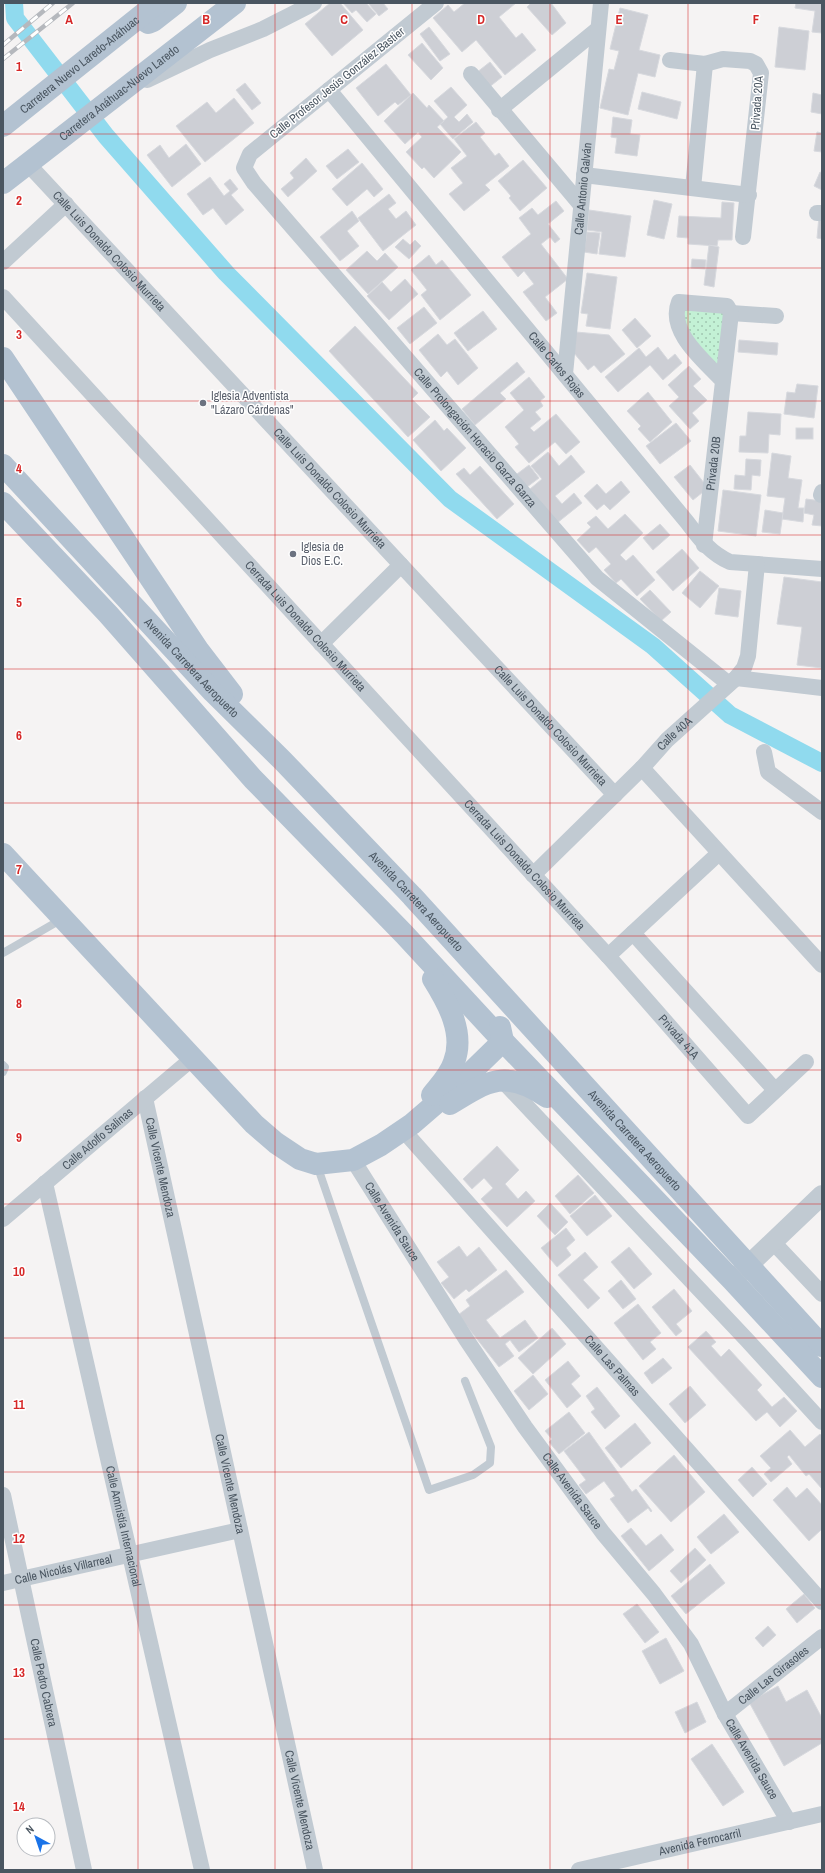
<svg xmlns="http://www.w3.org/2000/svg" width="825" height="1873" viewBox="0 0 825 1873" font-family="'Archivo Narrow',sans-serif">
<defs>
<pattern id="park-dots" width="8" height="8" patternUnits="userSpaceOnUse"><rect width="8" height="8" fill="#c3f1d5"/><path d="M2 2h.1M6 6h.1" fill="none" stroke="#a0c6b0" stroke-width="1.8" stroke-linecap="round"/></pattern>
</defs>
<rect width="100%" height="100%" fill="#f5f3f3"/>
<!-- park -->
<polygon fill="url(#park-dots)" points="679,302 727,306 723,381 691,346"/>
<g fill="none" stroke-linecap="round" stroke-linejoin="round">
<!-- canal -->
<polyline stroke="#90daee" stroke-width="18" points="14,3 15,18 106,136 226,273 450,499 653,646 730,715 822,763"/>
</g>
<!-- building -->
<g fill="#cdcfd5" stroke="#d7d9de">
<polygon points="330,3 340,3 363,30 332,56 305,24"/>
<polygon points="343,3 366,3 376,14 367,22 356,10 352,13"/>
<polygon points="368,3 383,3 388,9 379,16"/>
<polygon points="465,3 516,3 499,17 516,38 522,33 536,50 505,75 476,40 462,52 433,18 448,5 454,12"/>
<polygon points="531,3 551,3 566,23 552,35 527,7"/>
<polygon points="796,3 822,3 822,33 812,32 815,11 795,8"/>
<polygon points="620,8 648,15 639,50 660,55 655,77 638,73 628,115 600,108 609,69 614,70 619,51 610,49"/>
<polygon points="429,27 450,54 440,61 420,34"/>
<polygon points="779,27 809,31 805,70 775,67"/>
<polygon points="422,43 443,68 431,80 408,55"/>
<polygon points="490,62 502,77 488,88 476,73"/>
<polygon points="386,64 411,95 398,105 395,102 378,116 356,88"/>
<polygon points="245,83 261,103 252,110 236,90"/>
<polygon points="451,87 467,105 454,117 459,122 467,114 473,122 453,139 440,124 448,117 434,101"/>
<polygon points="642,92 681,102 677,119 638,109"/>
<polygon points="413,93 427,108 429,105 444,121 437,127 461,152 434,178 424,167 422,169 406,152 422,137 418,132 405,144 384,121"/>
<polygon points="813,93 822,95 822,114 811,112"/>
<polygon points="234,98 254,123 205,162 176,126 207,102 216,113"/>
<polygon points="613,117 632,120 630,134 640,135 637,156 615,153 617,138 611,137"/>
<polygon points="476,122 485,133 480,137 495,156 499,153 509,166 485,185 490,190 464,211 449,194 463,183 451,168 467,156 454,139"/>
<polygon points="817,132 822,133 822,152 814,151"/>
<polygon points="186,144 201,164 172,187 147,155 160,145 169,158"/>
<polygon points="348,149 359,162 337,179 326,166"/>
<polygon points="306,158 317,171 288,197 281,189 294,178 290,173"/>
<polygon points="523,160 547,188 520,211 509,198 511,196 498,181"/>
<polygon points="362,163 383,189 374,197 367,189 347,206 332,189"/>
<polygon points="820,172 822,173 822,190 814,186"/>
<polygon points="210,177 224,196 230,191 224,184 230,179 238,189 231,195 244,210 226,225 213,208 203,215 187,194"/>
<polygon points="389,194 396,203 388,209 396,219 406,211 416,225 383,251 358,218"/>
<polygon points="654,200 672,204 664,239 647,235"/>
<polygon points="556,201 564,211 548,224 560,239 555,243 550,237 541,244 568,279 545,297 557,313 546,321 523,292 534,284 524,271 518,277 502,257 531,234 519,218 532,208 538,215"/>
<polygon points="722,202 734,203 732,240 718,240 717,246 688,244 688,238 677,237 679,216 721,218"/>
<polygon points="589,210 631,216 625,257 599,254 602,232 587,230"/>
<polygon points="352,211 359,221 347,231 359,246 340,261 320,237"/>
<polygon points="819,216 822,216 822,239 817,238"/>
<polygon points="587,232 600,233 597,254 584,252"/>
<polygon points="403,239 410,245 415,240 421,246 409,259 395,247"/>
<polygon points="709,245 719,247 714,287 704,285"/>
<polygon points="367,251 377,261 385,253 398,267 368,294 346,270"/>
<polygon points="429,255 436,265 442,260 471,295 440,320 421,295 427,290 411,270"/>
<polygon points="692,259 706,260 705,269 691,268"/>
<polygon points="587,273 617,277 610,329 586,326 588,314 581,313"/>
<polygon points="405,279 418,294 389,320 367,296 382,282 391,292"/>
<polygon points="424,307 437,323 410,344 397,328"/>
<polygon points="483,311 497,329 468,351 454,333"/>
<polygon points="635,318 651,336 637,348 622,330"/>
<polygon points="355,326 418,393 412,399 430,417 408,437 329,351"/>
<polygon points="576,332 609,335 625,354 601,373 594,365 588,370 574,353"/>
<polygon points="438,334 447,345 455,339 478,368 458,385 447,371 441,377 419,350"/>
<polygon points="739,340 778,343 777,355 738,352"/>
<polygon points="658,347 668,360 675,354 682,363 663,380 650,365 618,392 605,377 639,348 646,357"/>
<polygon points="517,362 525,372 500,393 506,399 475,425 462,409"/>
<polygon points="689,366 701,379 693,386 707,400 692,413 699,421 690,429 669,406 679,397 668,385"/>
<polygon points="529,377 545,397 540,401 543,406 535,412 541,419 530,428 534,432 556,414 580,442 566,454 555,442 529,463 515,447 519,444 505,427 524,410 510,393"/>
<polygon points="797,384 818,386 814,418 784,414 787,392 795,393"/>
<polygon points="648,392 672,422 650,442 638,429 641,426 627,411"/>
<polygon points="748,412 781,414 780,435 769,434 768,453 739,452 740,436 746,436"/>
<polygon points="435,420 444,431 447,428 466,448 441,471 413,440"/>
<polygon points="676,423 691,441 660,464 646,446"/>
<rect x="796" y="428" width="17" height="11"/>
<polygon points="548,452 559,466 571,455 585,472 555,496 562,504 574,493 582,503 557,523 530,489 542,479 531,466"/>
<polygon points="772,453 791,456 788,478 802,480 798,508 804,508 803,522 782,519 785,498 767,496"/>
<polygon points="746,459 761,460 760,476 752,475 751,490 734,489 735,475 745,476"/>
<polygon points="529,465 539,478 527,487 517,474"/>
<polygon points="690,465 708,488 693,500 674,477"/>
<polygon points="480,466 514,504 497,519 456,474 464,468 470,475"/>
<polygon points="621,481 630,492 610,510 604,504 597,510 584,496 597,484 606,494"/>
<polygon points="723,490 761,495 756,536 718,531"/>
<polygon points="806,499 822,501 822,526 812,525 814,515 804,513"/>
<polygon points="765,510 783,513 780,534 762,532"/>
<polygon points="625,514 643,533 620,555 626,561 633,555 655,580 637,596 621,579 616,583 604,570 611,564 596,547 589,553 577,540 591,527 587,523 596,516 608,529"/>
<polygon points="660,524 670,535 653,550 643,538"/>
<polygon points="682,549 699,568 673,591 656,572"/>
<polygon points="700,571 719,586 700,608 682,593"/>
<polygon points="784,577 822,582 822,668 797,665 802,627 777,624"/>
<polygon points="719,588 741,591 738,617 715,614"/>
<polygon points="650,590 671,612 661,621 640,599"/>
<polygon points="497,1146 519,1170 505,1184 518,1199 526,1191 535,1201 507,1227 481,1199 493,1188 484,1178 472,1189 463,1179"/>
<polygon points="578,1175 594,1193 570,1214 555,1196"/>
<polygon points="595,1195 612,1216 587,1236 570,1216"/>
<polygon points="550,1203 568,1222 555,1235 537,1216"/>
<polygon points="566,1228 575,1240 566,1248 571,1255 557,1267 541,1248"/>
<polygon points="459,1246 467,1257 479,1247 497,1270 469,1292 466,1289 454,1299 441,1283 449,1277 437,1262"/>
<polygon points="629,1247 652,1274 634,1289 611,1262"/>
<polygon points="585,1252 598,1267 583,1280 600,1298 588,1309 558,1275"/>
<polygon points="506,1270 524,1292 486,1320 500,1338 525,1320 538,1338 519,1352 510,1340 505,1344 514,1356 499,1367 458,1315 470,1306 466,1300"/>
<polygon points="621,1280 636,1299 623,1309 608,1291"/>
<polygon points="674,1289 692,1311 676,1324 682,1331 676,1336 652,1307"/>
<polygon points="638,1304 661,1333 650,1342 656,1349 643,1360 614,1323"/>
<polygon points="552,1328 566,1344 533,1374 518,1358"/>
<polygon points="706,1331 716,1342 711,1346 721,1357 729,1349 762,1385 757,1390 772,1407 784,1397 797,1411 780,1427 767,1412 756,1421 688,1347"/>
<polygon points="663,1358 672,1368 652,1384 644,1373"/>
<polygon points="568,1361 580,1376 571,1384 581,1396 567,1408 545,1380"/>
<polygon points="533,1375 548,1394 529,1410 514,1391"/>
<polygon points="690,1386 706,1405 685,1423 669,1404"/>
<polygon points="597,1387 620,1416 605,1429 591,1412 595,1409 586,1396"/>
<polygon points="569,1412 585,1433 559,1454 549,1442 552,1439 545,1431"/>
<polygon points="635,1423 651,1443 621,1468 605,1448"/>
<polygon points="790,1430 805,1447 820,1434 822,1436 822,1489 809,1474 806,1476 789,1455 787,1457 792,1464 771,1482 764,1474 771,1468 760,1456"/>
<polygon points="589,1432 632,1492 636,1489 652,1511 651,1512 648,1508 628,1523 610,1499 615,1496 604,1481 586,1494 579,1485 586,1480 564,1451"/>
<polygon points="674,1455 705,1492 671,1522 639,1486"/>
<polygon points="752,1467 767,1484 753,1497 738,1480"/>
<polygon points="787,1487 796,1498 807,1488 822,1505 822,1529 809,1541 773,1500"/>
<polygon points="724,1514 739,1532 711,1554 697,1537"/>
<polygon points="631,1528 646,1546 661,1534 674,1550 649,1571 621,1536"/>
<polygon points="695,1548 706,1560 681,1583 670,1571"/>
<polygon points="710,1564 725,1583 686,1614 671,1596"/>
<polygon points="804,1594 815,1608 797,1623 786,1609"/>
<polygon points="637,1604 659,1632 645,1643 623,1614"/>
<polygon points="768,1626 776,1635 763,1647 755,1638"/>
<polygon points="666,1638 684,1671 660,1684 642,1651"/>
<polygon points="778,1686 786,1702 807,1690 822,1718 822,1743 784,1766 749,1702"/>
<polygon points="697,1702 706,1722 685,1733 675,1712"/>
<polygon points="712,1744 744,1792 723,1806 691,1759"/>
</g>
<g fill="none" stroke-linecap="round" stroke-linejoin="round">
<!-- service -->
<g stroke="#c1cad2" stroke-width="8">
<polyline points="3,953 62,919"/>
<polyline points="3,1065 5,1067 3,1072"/>
<polyline points="317,1165 429,1490 473,1475 490,1463 491,1447 465,1381"/>
</g>
<!-- minor -->
<g stroke="#c1cad2" stroke-width="16">
<path id="s1" d="M436 3 250 154 244 168 254 183 597 578 729 684"/>
<polyline points="670,60 705,64 723,59 750,61 756,64 761,73 743,237"/>
<polyline points="471,74 581,205"/>
<polyline points="147,80 210,50 263,29 314,3"/>
<path id="s2" d="M329 90 687 522C700 539 710 553 730 562L822 569"/>
<polyline points="499,110 598,29"/>
<path id="s3" d="M28 164 615 795"/>
<polyline points="584,175 749,195"/>
<polyline points="693,188 705,64"/>
<polyline points="817,213 822,213"/>
<polyline points="3,262 66,204"/>
<path id="s4" d="M3 297 608 956 748 1116 806 1062"/>
<polyline points="731,313 776,316"/>
<path id="s5" d="M565 374 601 3"/>
<polyline points="821,495 822,492"/>
<path id="s6" d="M704 545 731 313 727 306 679 302C667 332 705 361 723 381"/>
<polyline points="321,644 401,565"/>
<polyline points="736,678 822,688"/>
<polyline points="764,752 768,772 822,812"/>
<polyline points="642,768 822,965"/>
<path id="s7" d="M533 875 642 768 667 740 736 678 744 668 748 656 757 564"/>
<polyline points="633,933 775,1090"/>
<polyline points="608,956 719,853"/>
<polyline points="502,1080 747,1340 822,1422"/>
<path id="s8" d="M145 1098 315 1870"/>
<path id="s9" d="M403 1130 822 1602"/>
<path id="s10" d="M353 1160 466 1339 525 1427 603 1533 654 1594 691 1644 725 1714 789 1822"/>
<path id="s11" d="M45 1183 202 1870"/>
<path id="s12" d="M3 1219 193 1058"/>
<polyline points="773,1242 822,1294"/>
<path id="s13" d="M3 1495 84 1870"/>
<path id="s14" d="M3 1583 240 1530"/>
<path id="s15" d="M725 1714 822 1637"/>
<path id="s16" d="M579 1870 822 1814"/>
</g>
<!-- tertiary -->
<polyline stroke="#c1cad2" stroke-width="20" points="736,1277 822,1195"/>
<!-- primary -->
<g stroke="#b3c2d1" stroke-width="22">
<polyline points="148,23 153,21 176,3"/>
<path id="s17" d="M3 126 157 3"/>
<path id="s18" d="M3 183 235 3"/>
<polyline points="3,358 199,651 232,694"/>
<path id="s19" d="M3 465 213 692 282 760 412 896 822 1346"/>
<polyline points="3,503 108,614 253,779 404,934 503,1041 732,1280 822,1377"/>
<polyline points="3,854 254,1124 276,1143 300,1159 316,1164 353,1160 381,1145 412,1124 462,1081 503,1041 500,1027"/>
<path d="M432 1095C440 1085 450 1075 454 1062 465 1033 448 1003 433 979"/>
<path d="M450 1104C488 1080 507 1069 547 1097"/>
</g>
<defs>
<g id="rail">
<polyline points="3,45 53,3"/>
<polyline points="3,59 73,3"/>
</g>
</defs>
<!-- rail casing -->
<use href="#rail" stroke="#b5b8bd" stroke-width="4.5"/>
<!-- rail -->
<use href="#rail" stroke="#fff" stroke-width="3" stroke-dasharray="9" stroke-linecap="butt"/>
</g>
<!-- grid -->
<path fill="none" stroke="#d62828" stroke-width="1" stroke-opacity="0.55" d="M138 3V1870M275 3V1870M412 3V1870M550 3V1870M688 3V1870M3 134H822M3 268H822M3 401H822M3 535H822M3 669H822M3 803H822M3 936H822M3 1070H822M3 1204H822M3 1338H822M3 1472H822M3 1605H822M3 1739H822"/>
<!-- markers -->
<g fill="#6b7280" stroke="#fff" stroke-width="1.5">
<circle cx="203" cy="403" r="4"/>
<circle cx="293" cy="554" r="4"/>
</g>
<g text-anchor="middle" dominant-baseline="central" stroke-width="3" stroke-linejoin="round" paint-order="stroke">
<!-- street labels -->
<g font-size="12" fill="#4a5661" stroke="#fff">
<text stroke="none"><textPath href="#s17" startOffset="98">Carretera Nuevo Laredo-Anáhuac</textPath></text>
<text transform="translate(337 83) rotate(-39)">Calle Profesor Jesús González Bastier</text>
<text stroke="none"><textPath href="#s18" startOffset="147">Carretera Anáhuac-Nuevo Laredo</textPath></text>
<text transform="translate(757 103) rotate(-86)">Privada 20A</text>
<text stroke="none"><textPath href="#s5" startOffset="186">Calle Antonio Galván</textPath></text>
<text stroke="none"><textPath href="#s3" startOffset="119">Calle Luis Donaldo Colosio Murrieta</textPath></text>
<text stroke="none"><textPath href="#s2" startOffset="357">Calle Carlos Rojas</textPath></text>
<text stroke="none"><textPath href="#s1" startOffset="610">Calle Prolongación Horacio Garza Garza</textPath></text>
<text stroke="none"><textPath href="#s6" startOffset="82">Privada 20B</textPath></text>
<text stroke="none"><textPath href="#s3" startOffset="443">Calle Luis Donaldo Colosio Murrieta</textPath></text>
<text stroke="none"><textPath href="#s4" startOffset="447">Cerrada Luis Donaldo Colosio Murrieta</textPath></text>
<text stroke="none"><textPath href="#s19" startOffset="277">Avenida Carretera Aeropuerto</textPath></text>
<text stroke="none"><textPath href="#s3" startOffset="767">Calle Luis Donaldo Colosio Murrieta</textPath></text>
<text stroke="none"><textPath href="#s7" startOffset="200">Calle 40A</textPath></text>
<text stroke="none"><textPath href="#s4" startOffset="771">Cerrada Luis Donaldo Colosio Murrieta</textPath></text>
<text stroke="none"><textPath href="#s19" startOffset="601">Avenida Carretera Aeropuerto</textPath></text>
<text stroke="none"><textPath href="#s4" startOffset="1002">Privada 41A</textPath></text>
<text stroke="none"><textPath href="#s12" startOffset="124">Calle Adolfo Salinas</textPath></text>
<text stroke="none"><textPath href="#s19" startOffset="925">Avenida Carretera Aeropuerto</textPath></text>
<text stroke="none"><textPath href="#s8" startOffset="71">Calle Vicente Mendoza</textPath></text>
<text stroke="none"><textPath href="#s10" startOffset="73">Calle Avenida Sauce</textPath></text>
<text stroke="none"><textPath href="#s9" startOffset="315">Calle Las Palmas</textPath></text>
<text stroke="none"><textPath href="#s8" startOffset="395">Calle Vicente Mendoza</textPath></text>
<text stroke="none"><textPath href="#s10" startOffset="397">Calle Avenida Sauce</textPath></text>
<text stroke="none"><textPath href="#s11" startOffset="352">Calle Amnistía Internacional</textPath></text>
<text stroke="none"><textPath href="#s14" startOffset="62">Calle Nicolás Villarreal</textPath></text>
<text stroke="none"><textPath href="#s15" startOffset="62">Calle Las Girasoles</textPath></text>
<text stroke="none"><textPath href="#s13" startOffset="192">Calle Pedro Cabrera</textPath></text>
<text stroke="none"><textPath href="#s10" startOffset="721">Calle Avenida Sauce</textPath></text>
<text stroke="none"><textPath href="#s8" startOffset="719">Calle Vicente Mendoza</textPath></text>
<text stroke="none"><textPath href="#s16" startOffset="124">Avenida Ferrocarril</textPath></text>
</g>
<!-- worship labels -->
<g font-size="12" fill="#5b616d" stroke="#fff" text-anchor="start">
<text x="211" y="396">Iglesia Adventista<tspan x="211" dy="14">"Lázaro Cárdenas"</tspan></text>
<text x="301" y="547">Iglesia de<tspan x="301" dy="14">Dios E.C.</tspan></text>
</g>
</g>
<g font-size="13" text-anchor="middle" font-weight="bold" fill="#d62828" stroke="#fff" stroke-width="3" stroke-linejoin="round" paint-order="stroke">
<text x="69" y="24">A</text>
<text x="206" y="24">B</text>
<text x="344" y="24">C</text>
<text x="481" y="24">D</text>
<text x="619" y="24">E</text>
<text x="756" y="24">F</text>
<text x="19" y="71">1</text>
<text x="19" y="205">2</text>
<text x="19" y="339">3</text>
<text x="19" y="473">4</text>
<text x="19" y="607">5</text>
<text x="19" y="740">6</text>
<text x="19" y="874">7</text>
<text x="19" y="1008">8</text>
<text x="19" y="1142">9</text>
<text x="19" y="1276">10</text>
<text x="19" y="1409">11</text>
<text x="19" y="1543">12</text>
<text x="19" y="1677">13</text>
<text x="19" y="1811">14</text>
</g>
<!-- border -->
<rect width="825" height="1873" fill="none" stroke="#4a5661" stroke-width="8"/>
<!-- north arrow -->
<g transform="translate(36 1837) rotate(320)"><circle r="19" fill="#ffffff" stroke="#b7bbc0"/>
<path d="M0-3L7 15L0 10L-7 15Z" fill="#1a73e8"/>
<text y="-6" font-size="11" font-weight="bold" text-anchor="middle" fill="#4a5661">N</text>
</g>
</svg>
